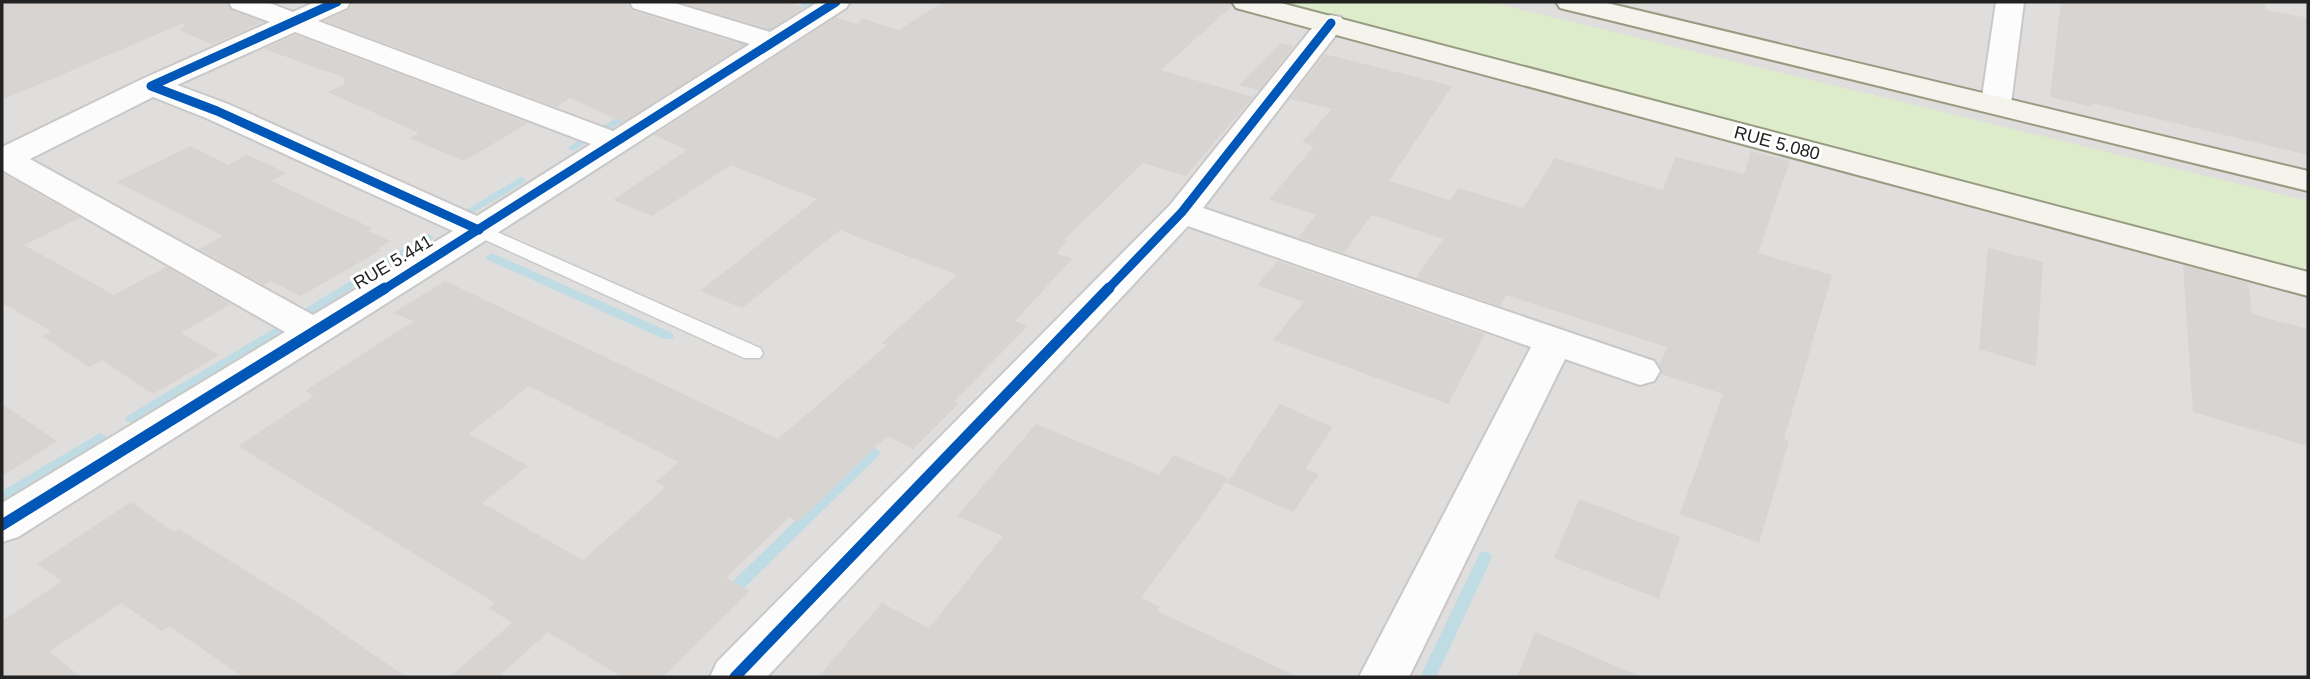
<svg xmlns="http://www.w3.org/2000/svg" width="2310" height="679" viewBox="0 0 2310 679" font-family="Helvetica,sans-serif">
<rect width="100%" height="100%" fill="#f0eeeb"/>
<!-- residential -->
<rect fill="#dfdedc" x="2" y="2" width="2306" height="675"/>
<!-- grass -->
<polygon fill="#ddeccb" points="1276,2 1490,2 2308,201 2308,270"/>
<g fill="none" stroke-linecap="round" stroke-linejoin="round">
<!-- stream -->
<g fill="#bfdbe3" fill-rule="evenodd">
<polygon points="805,2 815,2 807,8 801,8 801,4"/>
<polygon points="781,17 785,20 784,22 746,46 743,47 738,44"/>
<polygon points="633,108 638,111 636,113 604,133 596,133 595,131"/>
<polygon points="574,132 591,140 573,151 568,148 578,140 569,135"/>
<polygon points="521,177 526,180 525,182 468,216 464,217 459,214"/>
<polygon points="428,234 434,237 432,239 313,313 309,314 303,310"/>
<polygon points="492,253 672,333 674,336 672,339 664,339 488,260 486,257"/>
<polygon points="275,328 281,332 279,335 137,422 127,422 125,419 127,416"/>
<polygon points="100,433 105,435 107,438 105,441 2,503 2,491"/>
<polygon points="873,448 878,450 880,453 878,456 738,594 733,596 728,594 726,590 728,586 868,450"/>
<polygon points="1485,551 1490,553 1492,557 1436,677 1420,677 1478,557 1480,553"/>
</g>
</g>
<!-- building -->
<g fill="#d7d4d2" fill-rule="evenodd">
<polygon points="2,2 226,2 231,10 263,22 213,44 180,31 186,22 2,100"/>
<polygon points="353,2 627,2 632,11 744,45 623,122 570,98 556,107 325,21 348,10"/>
<polygon points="679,2 786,2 804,7 770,29"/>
<path d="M943 2H1229L1232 6 1161 70 1253 97 1186 176 1143 163 1064 240 1067 242 1056 253 1072 259 1015 321 1028 326 953 402 958 404 913 449 887 436 798 522 789 517 726 578 750 591 663 677H622L548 632 498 677H449L512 623 489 608 495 603 238 446 314 396 305 391 414 321 393 313 445 281 778 439 887 345 882 343 957 275 840 230 742 308 700 291 817 199 731 165 652 216 613 200 687 150 654 135 836 17 856 24 863 19 899 30ZM529 386 679 462 656 482 666 487 583 560 482 503 528 466 469 434Z"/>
<polygon points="2061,2 2264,2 2266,10 2308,18 2308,155 2092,103 2092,107 2050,97"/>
<polygon points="295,35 528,123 464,161 409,138 419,133 328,92 345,84 343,77 264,49"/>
<polygon points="1281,43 1294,46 1259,90 1239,85"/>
<polygon points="1325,54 1452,86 1389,181 1450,200 1459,188 1523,208 1555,158 1663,190 1675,157 1744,174 1751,151 1790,161 1758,253 1832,275 1784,439 1789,441 1759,543 1680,514 1723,394 1661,374 1659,365 1667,347 1506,295 1500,306 1416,278 1443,239 1372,215 1344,253 1298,237 1316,215 1269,200 1314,146 1302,142 1332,109 1290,99"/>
<polygon points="190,146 228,165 247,155 287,173 271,181 372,228 368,231 390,241 378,248 381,250 301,296 271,281 264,285 199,249 223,236 117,182"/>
<polygon points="2,173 80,218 24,245 114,295 166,267 231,304 181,333 219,355 153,394 102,360 89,367 42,336 51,331 2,303"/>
<polygon points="1988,248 2043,262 2036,366 1979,349"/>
<polygon points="1278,261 1485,334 1448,404 1273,340 1304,302 1257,285"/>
<polygon points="2183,265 2248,283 2252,314 2308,329 2308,446 2193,412"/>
<polygon points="2,404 57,441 2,476"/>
<polygon points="1280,404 1333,427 1305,469 1319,474 1293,512 1227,483"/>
<polygon points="1036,424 1159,475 1174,455 1229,478 1141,598 1160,607 1157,611 1298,677 818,677 882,603 929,628 1003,536 957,516"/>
<polygon points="1579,499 1680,537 1659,599 1554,558"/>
<polygon points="131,502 174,532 179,529 306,608 406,677 243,677 169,626 162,631 121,603 49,652 81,677 2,677 2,621 62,581 37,564"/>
<polygon points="1535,632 1642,677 1517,677"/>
</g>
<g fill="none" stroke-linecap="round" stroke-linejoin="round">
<defs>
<polygon id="service" points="479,224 760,348 763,353 760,358 744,358 472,234 469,230"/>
<g id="minor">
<path d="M229 2H267L293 12 315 2H350L347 8 318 21 613 131 750 44 633 8 630 2H671L770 32 818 2H850L846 8 491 237 18 537 2 542V503L285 332 2 170V147L140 80 270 22 232 8ZM295 32 591 144 477 216 228 104 177 85ZM153 97 206 118 453 231 313 315 30 159Z"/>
<polygon points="1996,2 2024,2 2011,104 2007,111 1996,113 1985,111 1981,104"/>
<polygon points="1331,15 1341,17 1345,23 1203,208 1654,361 1660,371 1654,381 1640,385 1565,359 1409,677 1359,677 1531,347 1188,226 767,677 710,677 717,662 1170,205 1321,17"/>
</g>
<g id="secondary">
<polygon points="1232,2 1277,2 2308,272 2308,296 1236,8"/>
<polygon points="1556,2 1603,2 2308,171 2308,191 1560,8"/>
</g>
</defs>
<!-- service casing -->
<use href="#service" stroke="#c9c8c7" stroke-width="3"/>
<!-- minor casing -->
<use href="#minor" stroke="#c9c8c7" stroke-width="4"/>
<!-- secondary casing -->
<use href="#secondary" stroke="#999a82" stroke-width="4"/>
<!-- service -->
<use href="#service" fill="#fdfcfc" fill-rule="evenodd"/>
<!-- minor -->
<use href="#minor" fill="#fdfcfc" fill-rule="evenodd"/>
<!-- secondary -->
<use href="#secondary" fill="#f4f4ed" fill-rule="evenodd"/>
<defs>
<g id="cycleway-far1">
<polyline points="337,2 151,86 217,111 479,230"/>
<polyline points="383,290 836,2"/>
<polyline points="1107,290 1182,212 1331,23"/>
</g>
<g id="cycleway">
<polyline points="2,525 385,288"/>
<polyline points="735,677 1109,288"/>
</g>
</defs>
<!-- cycleway-far1 casing -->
<use href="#cycleway-far1" stroke="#fff" stroke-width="12"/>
<!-- cycleway casing -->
<use href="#cycleway" stroke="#fff" stroke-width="16"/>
<!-- cycleway-far1 -->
<use href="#cycleway-far1" stroke="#0057b8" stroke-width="9"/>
<!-- cycleway -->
<use href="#cycleway" stroke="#0057b8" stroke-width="11"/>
</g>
<g text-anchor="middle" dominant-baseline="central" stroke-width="6" stroke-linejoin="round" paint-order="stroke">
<!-- street labels -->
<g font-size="18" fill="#222" stroke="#fff">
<text transform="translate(1777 143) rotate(15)">RUE 5.080</text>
<text transform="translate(393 262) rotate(-31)">RUE 5.441</text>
</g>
</g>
<!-- border -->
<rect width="2310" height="679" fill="none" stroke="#222222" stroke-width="7"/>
</svg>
